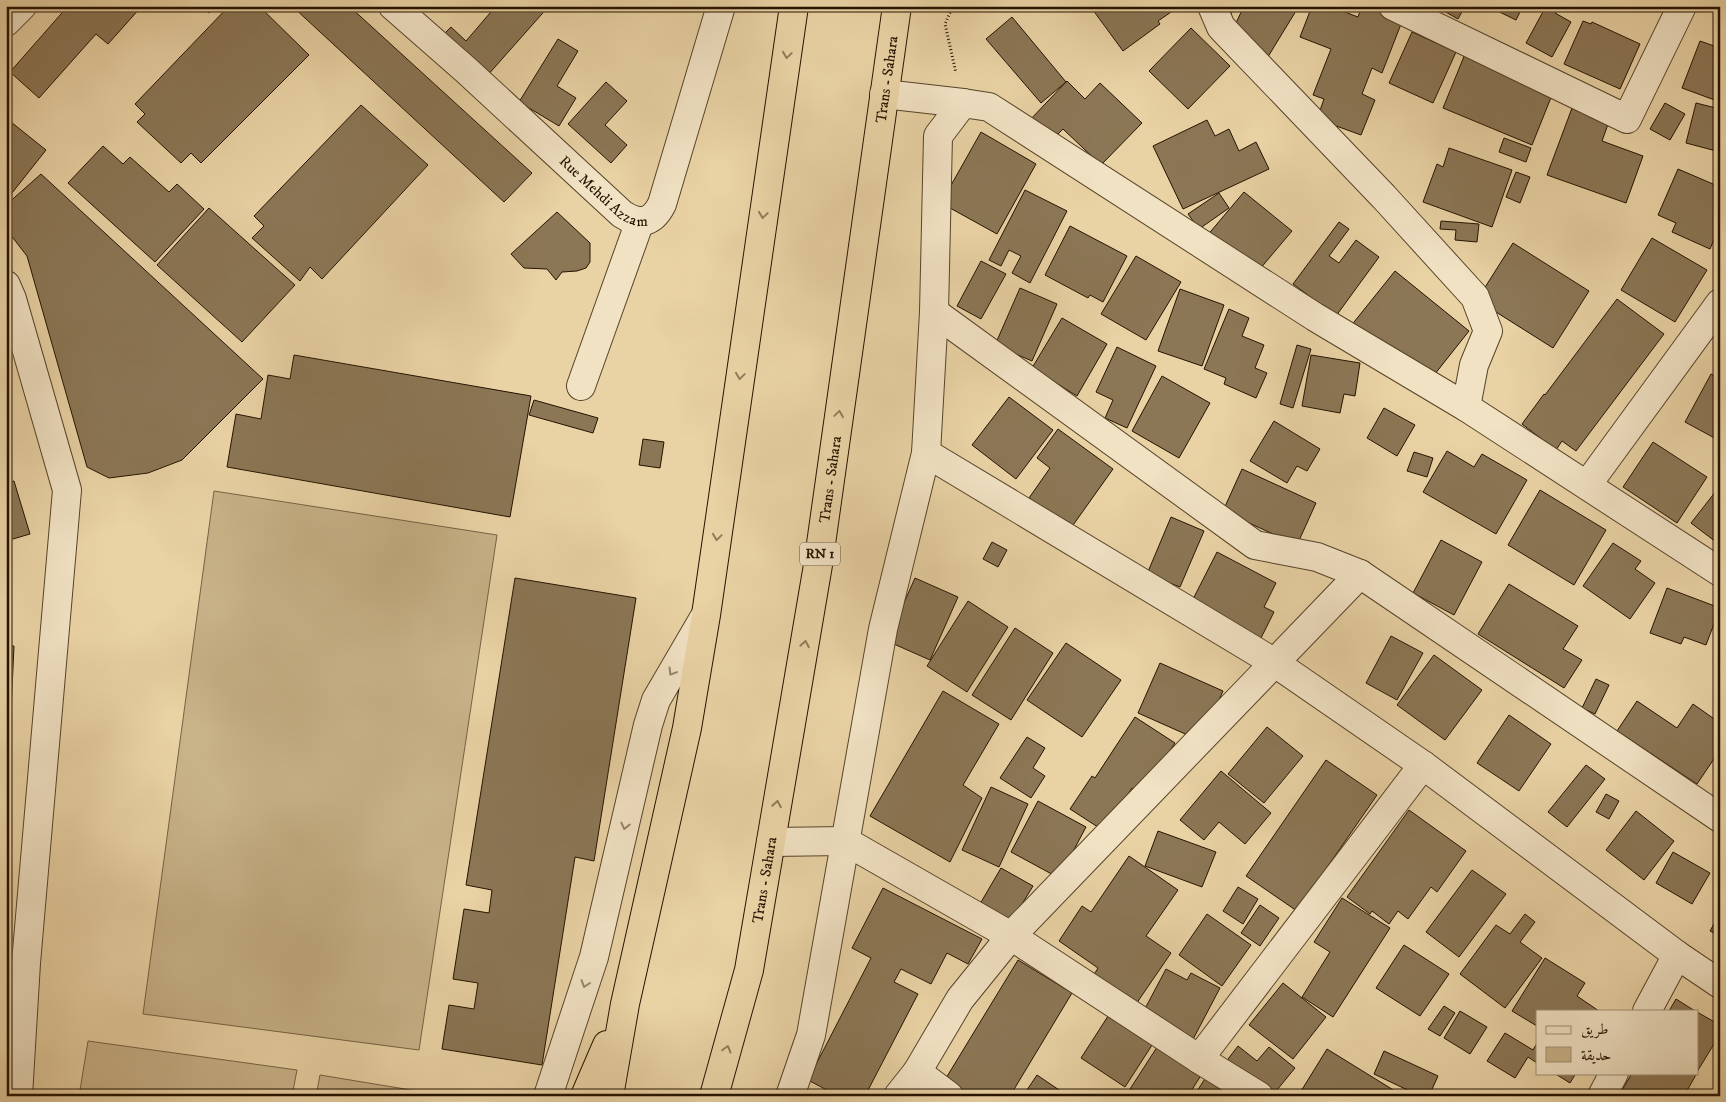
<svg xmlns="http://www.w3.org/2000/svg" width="1726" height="1102" viewBox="0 0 1726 1102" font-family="'IM FELL DW Pica',Amiri,serif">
<rect width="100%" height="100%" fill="#e9d2a4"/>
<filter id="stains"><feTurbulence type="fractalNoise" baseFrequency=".004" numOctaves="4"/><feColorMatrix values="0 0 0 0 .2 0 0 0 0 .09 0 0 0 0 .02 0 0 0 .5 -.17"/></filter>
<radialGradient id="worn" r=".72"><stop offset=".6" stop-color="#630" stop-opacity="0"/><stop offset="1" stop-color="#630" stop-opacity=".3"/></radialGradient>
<!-- green -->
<g fill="#c8b288" stroke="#766244">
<polygon points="214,491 497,535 419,1050 143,1014"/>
<polygon points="88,1041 297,1070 292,1096 79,1096"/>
<polygon points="320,1075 417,1091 416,1096 316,1096"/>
</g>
<!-- building -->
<g fill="#8b7655" stroke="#251300">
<polygon points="68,6 142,6 108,44 96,34 39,98 10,72"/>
<polygon points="201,6 215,6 209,13"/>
<polygon points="229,6 259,6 309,55 201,163 191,153 181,163 137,122 145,114 135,104"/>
<polygon points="292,6 349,6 532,173 504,202"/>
<polygon points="496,6 549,6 487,76 441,37 451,27 466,41"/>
<polygon points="1090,6 1175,6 1177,8 1158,21 1160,24 1123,51"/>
<polygon points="1218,6 1235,6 1231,14 1217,8"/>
<polygon points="1244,6 1299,6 1266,60 1236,23"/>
<polygon points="1312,6 1329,6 1358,17 1362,6 1368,6 1403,19 1382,73 1372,68 1362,94 1375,100 1361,135 1317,119 1324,99 1313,95 1331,49 1300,37"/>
<polygon points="1435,6 1465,6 1458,19"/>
<polygon points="1487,6 1523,6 1516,20"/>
<polygon points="1541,6 1558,6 1555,13 1571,22 1552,57 1526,43 1545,8"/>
<polygon points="1012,17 1066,82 1041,103 986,39"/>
<polygon points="1583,21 1591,24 1592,22 1640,44 1620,89 1564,64"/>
<polygon points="1191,28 1230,66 1188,109 1149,71"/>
<polygon points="1412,32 1456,52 1433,103 1389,83"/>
<polygon points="558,39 578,51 557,86 576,98 559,126 519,102"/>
<polygon points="1700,41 1720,48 1720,102 1682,88"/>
<polygon points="1465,54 1554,90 1532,145 1443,108"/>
<polygon points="1067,81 1085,99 1100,83 1142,123 1101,165 1063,129 1049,143 1028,122"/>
<polygon points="606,82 627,101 605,125 627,145 611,163 568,124"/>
<polygon points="1575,100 1612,113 1602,141 1643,156 1626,203 1547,175"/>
<polygon points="1665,103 1685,114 1670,140 1650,129"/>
<polygon points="1696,103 1720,109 1720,152 1686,143"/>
<polygon points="361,105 428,165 322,279 310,267 300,281 252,238 264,226 254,216"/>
<polygon points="6,118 46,150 12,193 6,189"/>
<polygon points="1207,120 1215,136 1229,129 1239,151 1256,142 1269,169 1183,209 1153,146"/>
<polygon points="981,132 1036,164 997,234 941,203"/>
<polygon points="1504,138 1531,148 1526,162 1499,152"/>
<polygon points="103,146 123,164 130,157 169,192 177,184 204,209 155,262 68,183"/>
<polygon points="1449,148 1512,170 1492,227 1423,202 1437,164 1443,167"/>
<polygon points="1678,169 1720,187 1720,226 1710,249 1672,232 1676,223 1658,215"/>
<polygon points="1516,172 1530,177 1520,203 1506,197"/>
<polygon points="41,174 263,379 182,460 148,473 109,478 87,467 27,256 6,229 6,205"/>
<polygon points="1025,190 1067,211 1030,283 1012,273 1021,256 1009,250 1001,266 989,260"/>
<polygon points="1244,192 1292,231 1254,276 1206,237"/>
<polygon points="1219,193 1229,208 1199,229 1188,214"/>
<polygon points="209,208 295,285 242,342 157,265"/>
<polygon points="557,212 590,243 590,262 586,268 577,271 562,272 556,280 547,269 524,268 511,254"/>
<polygon points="1441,221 1479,224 1477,242 1455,240 1456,230 1440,229"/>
<polygon points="1339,222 1349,229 1329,256 1339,263 1356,240 1379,257 1336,316 1293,284"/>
<polygon points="1070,226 1127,256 1103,302 1090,295 1088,298 1045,275"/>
<polygon points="1652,238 1707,270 1675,322 1621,290"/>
<polygon points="1513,243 1589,291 1553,348 1477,300"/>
<polygon points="1136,256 1181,282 1146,340 1101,314"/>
<polygon points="981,261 1006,274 981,319 957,306"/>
<polygon points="1395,271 1469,331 1423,389 1346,332"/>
<polygon points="1020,288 1057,304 1032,361 995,345"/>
<polygon points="1180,289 1224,305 1202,366 1158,351"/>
<polygon points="1617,299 1664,334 1576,451 1562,441 1556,450 1522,424 1544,394 1545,395"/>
<polygon points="1229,309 1249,318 1242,336 1264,345 1255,368 1267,373 1256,398 1224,384 1226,378 1204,369"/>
<polygon points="1062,318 1107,344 1077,396 1032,368"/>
<polygon points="1297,345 1311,349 1293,408 1280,404"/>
<polygon points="1117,347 1156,366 1127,428 1105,418 1113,400 1096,392"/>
<polygon points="294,355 531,396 510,517 227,467 236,414 261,419 268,375 290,379"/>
<polygon points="1311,355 1360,363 1355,396 1344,394 1340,413 1302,406"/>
<polygon points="1711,374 1720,378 1720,441 1685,422"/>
<polygon points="1162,376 1210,403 1179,458 1132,431"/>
<polygon points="1009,397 1053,430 1016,479 972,445"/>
<polygon points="534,400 598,418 593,433 529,415"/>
<polygon points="1384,408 1415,425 1397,456 1367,438"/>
<polygon points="1274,421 1320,449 1307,471 1297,466 1287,483 1250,461"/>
<polygon points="1058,429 1113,469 1071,528 1029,498 1050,468 1037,458"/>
<polygon points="643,439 664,442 660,468 639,465"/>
<polygon points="1653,442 1707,477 1677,523 1623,487"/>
<polygon points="1447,451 1474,467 1482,454 1527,480 1496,534 1423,492"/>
<polygon points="1414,452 1433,458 1427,477 1407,471"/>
<polygon points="1242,469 1316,503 1297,545 1223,511"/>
<polygon points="14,481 30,534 6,541 6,483"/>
<polygon points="1720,486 1720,545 1691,523"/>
<polygon points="1540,490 1606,530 1574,585 1508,545"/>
<polygon points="1171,517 1204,531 1180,587 1147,574"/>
<polygon points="1441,540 1482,562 1454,615 1413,593"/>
<polygon points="992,542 1007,550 998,567 983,559"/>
<polygon points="1613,543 1641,561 1635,569 1655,583 1630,619 1583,586"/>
<polygon points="1217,552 1276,583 1264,607 1274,612 1259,642 1189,607"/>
<polygon points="515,578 636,598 594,861 575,857 542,1065 442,1049 449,1005 474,1009 478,983 453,979 464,909 489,913 492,890 466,885"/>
<polygon points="915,578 958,597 930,660 887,641"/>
<polygon points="1509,584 1578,626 1563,649 1582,660 1564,688 1478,634"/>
<polygon points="1667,588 1720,608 1706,645 1684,637 1681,644 1650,633"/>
<polygon points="968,601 1008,627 967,692 927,666"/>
<polygon points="1015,628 1053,653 1011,720 972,695"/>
<polygon points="1391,636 1423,653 1397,700 1366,683"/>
<polygon points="1066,643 1121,680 1082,737 1027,700"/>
<polygon points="6,646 14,646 6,820"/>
<polygon points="1434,655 1482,690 1445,740 1397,705"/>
<polygon points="1160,663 1223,691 1201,741 1138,713"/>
<polygon points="1596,679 1609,685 1595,714 1582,708"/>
<polygon points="1720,683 1720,696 1715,693"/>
<polygon points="943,691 999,724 963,785 982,798 950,862 870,816"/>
<polygon points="1637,701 1677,728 1693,704 1720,723 1720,750 1697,784 1617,731"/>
<polygon points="1509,715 1551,744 1519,791 1477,763"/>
<polygon points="1135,717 1175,743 1142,794 1132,788 1104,831 1070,809 1092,776 1095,778"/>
<polygon points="1267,727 1303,756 1264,803 1228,774"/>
<polygon points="1027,737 1045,748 1033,768 1045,776 1031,798 1000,778"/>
<polygon points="1326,760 1377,795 1297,911 1246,876"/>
<polygon points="1586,765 1605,779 1567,827 1548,812"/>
<polygon points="1221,771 1271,813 1245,844 1219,822 1204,840 1180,820"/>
<polygon points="991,787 1028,804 999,867 962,850"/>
<polygon points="1606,794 1619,801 1609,819 1596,812"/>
<polygon points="1038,801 1086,827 1059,878 1011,852"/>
<polygon points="1409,810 1466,851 1437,892 1431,887 1408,919 1398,911 1389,924 1372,911 1370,914 1347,897"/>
<polygon points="1636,811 1674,841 1644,880 1606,850"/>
<polygon points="1158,831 1216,852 1202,887 1145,866"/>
<polygon points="1673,852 1710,873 1692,904 1656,883"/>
<polygon points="1129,856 1178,890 1146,936 1171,953 1132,1010 1090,981 1098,968 1059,941 1082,906 1091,912"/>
<polygon points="1001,868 1033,886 1008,927 977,909"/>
<polygon points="1472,870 1506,894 1459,957 1426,932"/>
<polygon points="1238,887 1258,899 1243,924 1223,911"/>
<polygon points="883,888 982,939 968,964 947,953 931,984 901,969 894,982 918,994 865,1096 838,1096 808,1080 871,958 852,948"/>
<polygon points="1342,898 1390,928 1333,1017 1302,997 1330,952 1314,942"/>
<polygon points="1260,905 1279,918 1260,946 1241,933"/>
<polygon points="1720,913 1720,936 1710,931"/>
<polygon points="1207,914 1251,945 1222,986 1179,955"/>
<polygon points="1525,914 1535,922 1520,942 1542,958 1505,1008 1460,974 1496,925 1510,934"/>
<polygon points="1404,945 1449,974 1420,1016 1376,988"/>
<polygon points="1545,958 1585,983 1577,996 1599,1011 1537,1011 1537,1026 1512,1011"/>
<polygon points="1018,960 1072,993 1010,1096 965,1096 943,1083"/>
<polygon points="1166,969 1187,980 1191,973 1220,988 1190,1045 1140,1018"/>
<polygon points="1283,983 1326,1017 1293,1059 1249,1025"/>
<polygon points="1676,999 1695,1011 1669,1011"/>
<polygon points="1444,1006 1455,1013 1440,1036 1428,1029"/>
<polygon points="1112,1010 1156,1039 1125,1087 1081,1058"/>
<polygon points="1460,1011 1487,1027 1470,1054 1444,1038"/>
<polygon points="1697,1012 1720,1025 1720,1034 1697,1072"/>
<polygon points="1505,1033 1533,1050 1537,1043 1537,1063 1528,1057 1515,1078 1487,1061"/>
<polygon points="1161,1041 1205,1069 1188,1096 1141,1096 1130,1089"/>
<polygon points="1238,1046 1257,1061 1269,1047 1295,1068 1272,1096 1225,1063"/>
<polygon points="1327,1049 1403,1096 1298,1096"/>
<polygon points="1384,1051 1438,1076 1429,1096 1420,1096 1374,1074"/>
<polygon points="1554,1073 1576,1073 1570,1083"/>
<polygon points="1632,1073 1697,1073 1684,1096 1626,1096 1621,1092"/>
<polygon points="1208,1074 1242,1096 1194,1096"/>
<polygon points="1037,1075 1068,1096 1023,1096"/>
</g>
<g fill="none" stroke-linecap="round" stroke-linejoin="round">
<defs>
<g id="minor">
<path id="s1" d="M393 6 466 70 622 214C639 225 652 224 662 204L721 6"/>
<polyline points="1393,6 1627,119 1682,6"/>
<polyline points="6,22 22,6"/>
<polyline points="884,94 963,103"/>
<polyline points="6,285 12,299 67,490 26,963 18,1096"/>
<polyline points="934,312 1255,545 1317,557 1360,574 1720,818"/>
<polyline points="581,386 640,221"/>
<polyline points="1466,407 1720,572"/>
<polyline points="926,453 1275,663 1423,765 1677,955 1720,984"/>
<polyline points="1587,485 1720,303"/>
<polyline points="771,842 845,841 1011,936 1199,1059 1259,1096"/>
<polyline points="1647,1011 1677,955"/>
<polyline points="1199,1059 1423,765"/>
<polyline points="917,1072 949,1096"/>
<polyline points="548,1096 594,957 648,725 656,700 705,616"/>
<polyline points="790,1096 811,1035 883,629 926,453 934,312 938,136 963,103 989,107 1315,317 1466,407 1474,365 1488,331 1475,297 1384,197 1221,27 1212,6"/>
<polyline points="898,1096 917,1072 960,999 1011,936 1360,574"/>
<polyline points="1602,1096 1614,1073"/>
</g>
<g id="highway">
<polyline points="585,1096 607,1045"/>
<polyline points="609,1096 625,1004 687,728 706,615 794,6"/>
<path id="s2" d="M714 1096 749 970 818 565 897 6"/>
</g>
</defs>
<!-- minor casing -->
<use href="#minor" stroke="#564329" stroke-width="30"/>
<!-- highway casing -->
<use href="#highway" stroke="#251300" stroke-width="30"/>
<!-- path -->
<polyline stroke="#251300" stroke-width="3" stroke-dasharray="1 2.5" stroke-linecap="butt" points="953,6 945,24 956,73"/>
<!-- minor -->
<use href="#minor" stroke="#f1e2c4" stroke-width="28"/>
<!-- highway -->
<use href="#highway" stroke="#e9d2a4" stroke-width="28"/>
</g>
<!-- one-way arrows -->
<defs><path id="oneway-chevron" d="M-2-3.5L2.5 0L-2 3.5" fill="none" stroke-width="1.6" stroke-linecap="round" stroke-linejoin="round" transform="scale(1.25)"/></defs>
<g stroke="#917c5a">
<use href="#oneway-chevron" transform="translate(787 55) rotate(98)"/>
<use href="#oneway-chevron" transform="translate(763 215) rotate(98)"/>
<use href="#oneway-chevron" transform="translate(740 376) rotate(98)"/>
<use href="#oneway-chevron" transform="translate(839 414) rotate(-82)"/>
<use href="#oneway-chevron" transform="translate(717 537) rotate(98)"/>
<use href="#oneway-chevron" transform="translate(805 644) rotate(-80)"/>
<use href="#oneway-chevron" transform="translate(777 804) rotate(-80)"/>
<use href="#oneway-chevron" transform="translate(727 1049) rotate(-75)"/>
</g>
<g stroke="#95856c">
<use href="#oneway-chevron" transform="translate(672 672) rotate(121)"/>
<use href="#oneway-chevron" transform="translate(625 826) rotate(103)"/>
<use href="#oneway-chevron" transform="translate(585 984) rotate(108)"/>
</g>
<g text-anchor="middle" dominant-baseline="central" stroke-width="5" stroke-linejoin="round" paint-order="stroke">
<!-- shield labels -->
<rect fill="#f1e2c4" stroke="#62513b" stroke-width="1" x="800" y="542.5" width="40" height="23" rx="4"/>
<g font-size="14" font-weight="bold" fill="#251300">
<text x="820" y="554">RN 1</text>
</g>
<!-- street labels -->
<g font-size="15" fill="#251300" stroke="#f1e2c4">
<text stroke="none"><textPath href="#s2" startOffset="1032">Trans - Sahara</textPath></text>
<text stroke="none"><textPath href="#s1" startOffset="282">Rue Mehdi Azzam</textPath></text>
<text stroke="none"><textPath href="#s2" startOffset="628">Trans - Sahara</textPath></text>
<text stroke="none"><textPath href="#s2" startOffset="222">Trans - Sahara</textPath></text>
</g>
</g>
<!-- margin -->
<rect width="1726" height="1102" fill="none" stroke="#e9d2a4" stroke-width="25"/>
<rect x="8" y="8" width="1711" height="1087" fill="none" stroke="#251300" stroke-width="2.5"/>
<rect x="12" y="12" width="1701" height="1077" fill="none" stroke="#251300"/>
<!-- legend -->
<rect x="1536" y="1010" width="162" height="65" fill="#f1e2c4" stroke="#9f8f76"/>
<rect x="1546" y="1026" width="25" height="8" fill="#f1e2c4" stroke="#9f8f76"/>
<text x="1581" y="1034" font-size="15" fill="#251300">طريق</text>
<rect x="1546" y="1047" width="25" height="15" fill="#c8b288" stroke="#9f8f76"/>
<text x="1581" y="1060" font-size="15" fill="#251300">حديقة</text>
<rect width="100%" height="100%" filter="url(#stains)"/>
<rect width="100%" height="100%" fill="url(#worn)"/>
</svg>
